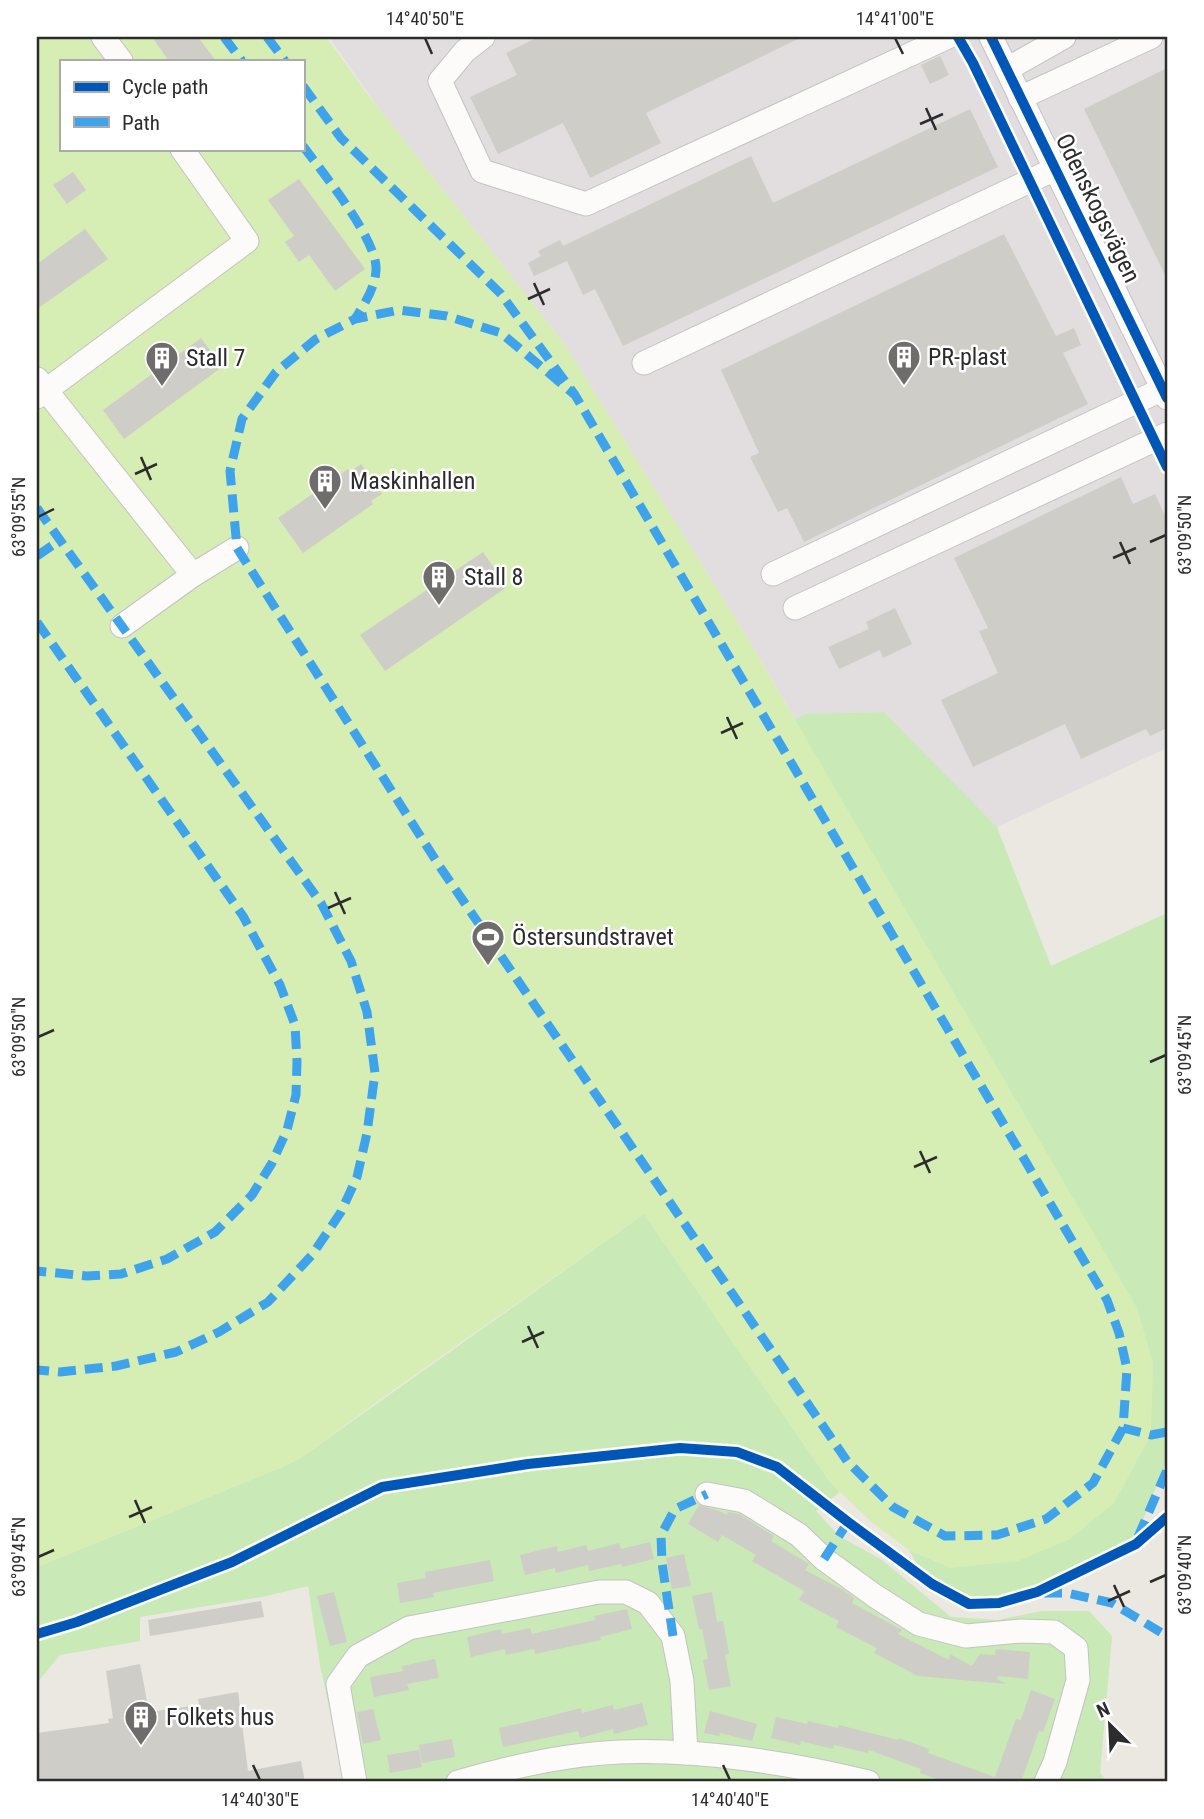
<svg xmlns="http://www.w3.org/2000/svg" width="1204" height="1819" viewBox="0 0 1204 1819" font-family="'Roboto Condensed',sans-serif">
<rect width="100%" height="100%" fill="#ebe7e1"/>
<!-- industrial -->
<polygon fill="#e2dee0" points="329,37 1167,37 1167,748 997,827 884,712 806,714 795,719 750,642 564,343 377,106"/>
<!-- green -->
<g fill="#c9e9b7">
<polygon points="884,712 997,827 1051,966 1167,913 1167,1460 1134,1542 1028,1592 971,1601 920,1569 909,1550 951,1568 795,719 806,714"/>
<polygon points="644,1214 830,1482 840,1492 816,1511 839,1536 882,1560 951,1617 997,1620 1042,1611 1089,1611 1112,1636 1100,1773 1108,1782 345,1782 320,1665 308,1586 262,1597 140,1617 140,1641 60,1655 37,1683 37,1567 280,1468 302,1457"/>
</g>
<!-- pitch -->
<path fill="#d6eeb4" fill-rule="evenodd" d="M37 37H326L366 92 564 343 750 642 1137 1308 1153 1362 1151 1435 1114 1503 1070 1539 1018 1561 951 1568 909 1550 871 1522 830 1482 644 1214 389 1393 302 1457 280 1468 37 1567ZM61 61H303V149H61Z"/>
<!-- building -->
<g fill="#cfcdc8">
<polygon points="152,37 198,37 216,61 169,61"/>
<polygon points="538,37 802,37 646,113 661,143 590,178 563,123 498,154 470,97 517,75 506,53"/>
<polygon points="940,56 949,75 930,84 921,65"/>
<polygon points="1167,68 1167,279 1084,109"/>
<polygon points="970,109 998,167 623,346 595,289 583,295 567,261 534,276 528,263 541,256 538,251 560,240 563,246 751,156 773,203"/>
<polygon points="73,172 86,190 67,204 53,185"/>
<polygon points="299,179 365,269 335,291 309,255 299,262 285,242 294,236 268,200"/>
<polygon points="85,229 108,259 37,309 37,264"/>
<polygon points="1004,234 1056,336 1074,328 1081,345 1063,353 1088,404 804,542 787,508 778,512 750,457 759,453 721,370"/>
<polygon points="201,338 222,367 124,439 103,410"/>
<polygon points="361,464 382,494 371,501 373,504 303,553 278,518 348,469 350,472"/>
<polygon points="1121,477 1133,504 1155,494 1167,520 1167,728 1150,736 1146,729 1081,759 1065,724 973,767 941,700 998,673 979,631 988,628 954,558"/>
<polygon points="483,552 507,587 385,671 360,635"/>
<polygon points="895,608 912,644 883,658 880,650 839,669 828,647 869,629 866,622"/>
<polygon points="699,1505 719,1511 727,1515 728,1512 739,1514 774,1536 771,1541 809,1564 805,1570 843,1590 854,1598 852,1603 902,1630 898,1634 949,1660 950,1654 972,1666 980,1654 995,1655 996,1649 1030,1652 1028,1679 998,1676 997,1679 1007,1684 918,1676 874,1653 877,1648 836,1627 839,1621 799,1600 804,1591 752,1561 756,1555 722,1535 718,1542 688,1524"/>
<polygon points="650,1542 654,1559 622,1567 621,1564 589,1571 588,1565 556,1573 555,1568 525,1575 520,1555 557,1546 558,1552 586,1545 588,1551 619,1543 621,1549"/>
<polygon points="684,1554 691,1586 672,1589 666,1558"/>
<polygon points="490,1560 494,1581 433,1593 434,1597 400,1603 397,1583 426,1578 425,1572"/>
<polygon points="334,1592 347,1642 330,1646 317,1596"/>
<polygon points="712,1592 717,1622 723,1621 729,1654 725,1655 731,1686 709,1690 703,1660 708,1659 702,1629 699,1629 692,1596"/>
<polygon points="261,1601 264,1617 150,1636 148,1620"/>
<polygon points="627,1609 632,1629 600,1637 601,1640 535,1654 534,1649 506,1655 505,1649 471,1657 467,1637 501,1629 502,1634 530,1628 532,1634 595,1620 594,1616"/>
<polygon points="435,1659 439,1678 407,1684 409,1690 374,1697 370,1677 403,1671 402,1666"/>
<polygon points="140,1664 149,1712 199,1705 198,1699 238,1692 248,1771 301,1761 305,1782 37,1782 37,1733 109,1723 108,1719 113,1718 106,1671"/>
<polygon points="1031,1690 1055,1699 1043,1732 1039,1731 1021,1782 945,1782 920,1773 921,1769 869,1750 868,1753 834,1745 833,1749 801,1741 800,1745 771,1738 776,1717 807,1724 808,1721 838,1728 839,1725 898,1740 899,1738 929,1749 928,1753 995,1777 1016,1719 1021,1720"/>
<polygon points="642,1703 648,1725 614,1734 613,1729 580,1738 578,1731 503,1747 499,1728 531,1721 581,1708 582,1713 613,1705 614,1710"/>
<polygon points="373,1709 381,1740 363,1744 357,1712"/>
<polygon points="710,1711 757,1724 752,1741 720,1733 719,1736 704,1733"/>
<polygon points="452,1739 455,1757 422,1763 419,1745"/>
<polygon points="419,1750 422,1767 390,1773 387,1755"/>
</g>
<g fill="none" stroke-linecap="round" stroke-linejoin="round">
<defs>
<g id="minor">
<polyline points="103,37 121,61"/>
<polyline points="483,37 465,51 440,81 482,171 586,204 948,37"/>
<polyline points="991,37 1167,398"/>
<polyline points="1007,69 1064,37"/>
<polyline points="1020,98 1151,37"/>
<polyline points="644,363 1055,169"/>
<polyline points="37,379 193,575 122,626"/>
<polyline points="37,397 247,241 182,149"/>
<polyline points="773,574 1163,389"/>
<polyline points="193,575 237,548"/>
<polyline points="795,608 1167,434"/>
<polyline points="707,1494 744,1501 799,1535 824,1559 875,1596 919,1624 966,1636 1021,1631 1054,1632 1076,1648 1078,1680 1055,1762 1046,1782"/>
<polyline points="355,1782 338,1684 358,1656 409,1628 599,1592 626,1592 648,1603 673,1636 682,1681 686,1753"/>
<path d="M458 1782C510 1767 565 1754 620 1752 700 1749 791 1763 868 1782"/>
</g>
</defs>
<!-- minor casing -->
<use href="#minor" stroke="#c4c3c3" stroke-width="25"/>
<!-- minor -->
<use href="#minor" stroke="#fcfbfa" stroke-width="23"/>
<!-- quiet -->
<g stroke="#3ea3eb" stroke-width="9" stroke-dasharray="18 9" stroke-linecap="butt">
<polyline points="224,37 242,61"/>
<polyline points="267,37 285,61"/>
<polyline points="303,86 341,138 501,294 575,395 1107,1300 1119,1333 1127,1369 1123,1428 1093,1483 1046,1519 997,1535 945,1536 893,1507 847,1461 440,867 237,548 230,471 242,419 276,372 316,339 355,319 399,310 447,316 501,333 575,395"/>
<path d="M303 146C322 172 378 240 376 270 375 289 364 304 355 319"/>
<polyline points="37,508 321,903 351,961 367,1012 375,1073 367,1133 357,1177 341,1212 312,1255 268,1302 219,1332 176,1352 116,1366 60,1372 37,1370"/>
<polyline points="37,556 60,540"/>
<polyline points="37,622 243,916 280,985 295,1025 297,1061 296,1095 287,1130 272,1163 252,1195 215,1232 167,1259 121,1274 87,1276 37,1271"/>
<polyline points="1123,1428 1151,1435 1167,1432"/>
<polyline points="1138,1537 1167,1470"/>
<polyline points="824,1559 848,1522"/>
<polyline points="1044,1593 1067,1593 1112,1603 1167,1636"/>
<polyline points="673,1636 662,1563 661,1535 675,1509 707,1494"/>
</g>
<defs>
<g id="cycleway">
<polyline points="958,37 973,63 1167,467"/>
<polyline points="991,37 1167,398"/>
<polyline points="37,1634 77,1622 232,1562 382,1487 528,1464 680,1448 737,1452 777,1467 848,1522 932,1584 969,1604 999,1603 1037,1592 1136,1544 1167,1517"/>
</g>
</defs>
<!-- cycleway casing -->
<use href="#cycleway" stroke="#fff" stroke-width="15"/>
<!-- cycleway -->
<use href="#cycleway" stroke="#0057b8" stroke-width="10"/>
</g>
<!-- ticks -->
<path fill="none" stroke="#2c2c2c" stroke-width="2.5" d="M425 38 432 54M895 38 903 54M926 108 936 130M920 124 943 114M534 283 544 305M528 299 550 289M141 457 151 480M135 474 157 464M38 517 54 509M1120 542 1130 564M1150 542 1166 535M1113 558 1136 548M727 717 737 739M721 733 743 723M335 892 345 914M328 908 351 898M38 1037 54 1030M1150 1062 1166 1055M920 1151 930 1173M914 1167 937 1157M528 1326 538 1348M522 1342 544 1332M135 1500 145 1523M129 1517 152 1507M38 1557 54 1550M1150 1582 1166 1575M1114 1585 1124 1607M1108 1601 1130 1591M253 1765 260 1780M723 1765 730 1780"/>
<!-- icons -->
<defs>
<symbol id="building-pin" viewBox="-11 -11 22 30"><path d="M0 17L-7.5 6A9.5 9.5 0 1 1 7.5 6Z" fill="#6f6d6b" stroke="#fff"/><path d="M-4-6H4V6H1V3H-1V6H-4ZM-2.5-4.3h1.7v1.8h-1.7ZM.8-4.3h1.7v1.8H.8ZM-2.5-1h1.7V.8h-1.7ZM.8-1h1.7V.8H.8Z" fill="#fff"/></symbol>
<symbol id="stadium-pin" viewBox="-11 -11 22 30"><path d="M0 17L-7.5 6A9.5 9.5 0 1 1 7.5 6Z" fill="#6f6d6b" stroke="#fff"/><path d="M0-5a6.5 5 0 1 0 0 10a6.5 5 0 1 0 0-10ZM-3.5-1.8h7v3.6h-7Z" fill="#fff"/></symbol>
</defs>
<g fill-rule="evenodd">
<use href="#building-pin" x="885" y="338" width="38" height="52"/>
<use href="#building-pin" x="143" y="339" width="38" height="52"/>
<use href="#building-pin" x="306" y="462" width="38" height="52"/>
<use href="#building-pin" x="420" y="558" width="38" height="52"/>
<use href="#stadium-pin" x="469" y="918" width="38" height="52"/>
<use href="#building-pin" x="122" y="1698" width="38" height="52"/>
</g>
<g text-anchor="middle" dominant-baseline="central" stroke-width="5" stroke-linejoin="round" paint-order="stroke">
<!-- street labels -->
<g font-size="24" fill="#2c2c2c" stroke="#fff">
<text transform="translate(1098 208) rotate(64)">Odenskogsvägen</text>
</g>
<!-- poi labels -->
<g font-size="24" fill="#2c2c2c" stroke="#fff" text-anchor="start">
<text x="928" y="357">PR-plast</text>
<text x="186" y="358">Stall 7</text>
<text x="350" y="481">Maskinhallen</text>
<text x="464" y="577">Stall 8</text>
<text x="512" y="937">Östersundstravet</text>
<text x="166" y="1717">Folkets hus</text>
</g>
</g>
<!-- border -->
<rect width="1204" height="1819" fill="none" stroke="#ffffff" stroke-width="77"/>
<!-- legend -->
<rect x="60" y="60" width="245" height="91" fill="#ffffff" stroke="#ababab" stroke-width="2"/>
<rect x="74" y="82" width="35" height="10" fill="#0057b8" stroke="#ababab" stroke-width="2"/>
<text x="122" y="94" font-size="21" fill="#2c2c2c">Cycle path</text>
<rect x="74" y="117" width="35" height="10" fill="#3ea3eb" stroke="#ababab" stroke-width="2"/>
<text x="122" y="130" font-size="21" fill="#2c2c2c">Path</text>
<!-- north arrow -->
<g transform="translate(1110 1725) rotate(336)" stroke="#ffffff" stroke-width="5" paint-order="stroke">
<path d="M0-5L12 26L0 18L-12 26Z" fill="#2c2c2c"/>
<text y="-10" font-size="19" font-weight="bold" text-anchor="middle" fill="#2c2c2c">N</text>
</g>
<rect x="38" y="38" width="1128" height="1742" fill="none" stroke="#2c2c2c" stroke-width="2.5"/>
<g font-size="18" text-anchor="middle" fill="#2c2c2c">
<text x="425" y="25">14°40'50"E</text>
<text x="895" y="25">14°41'00"E</text>
<text transform="translate(19 517) rotate(-90)" y="6">63°09'55"N</text>
<text transform="translate(1185 535) rotate(-90)" y="6">63°09'50"N</text>
<text transform="translate(19 1037) rotate(-90)" y="6">63°09'50"N</text>
<text transform="translate(1185 1055) rotate(-90)" y="6">63°09'45"N</text>
<text transform="translate(19 1557) rotate(-90)" y="6">63°09'45"N</text>
<text transform="translate(1185 1575) rotate(-90)" y="6">63°09'40"N</text>
<text x="260" y="1806">14°40'30"E</text>
<text x="730" y="1806">14°40'40"E</text>
</g>
</svg>
